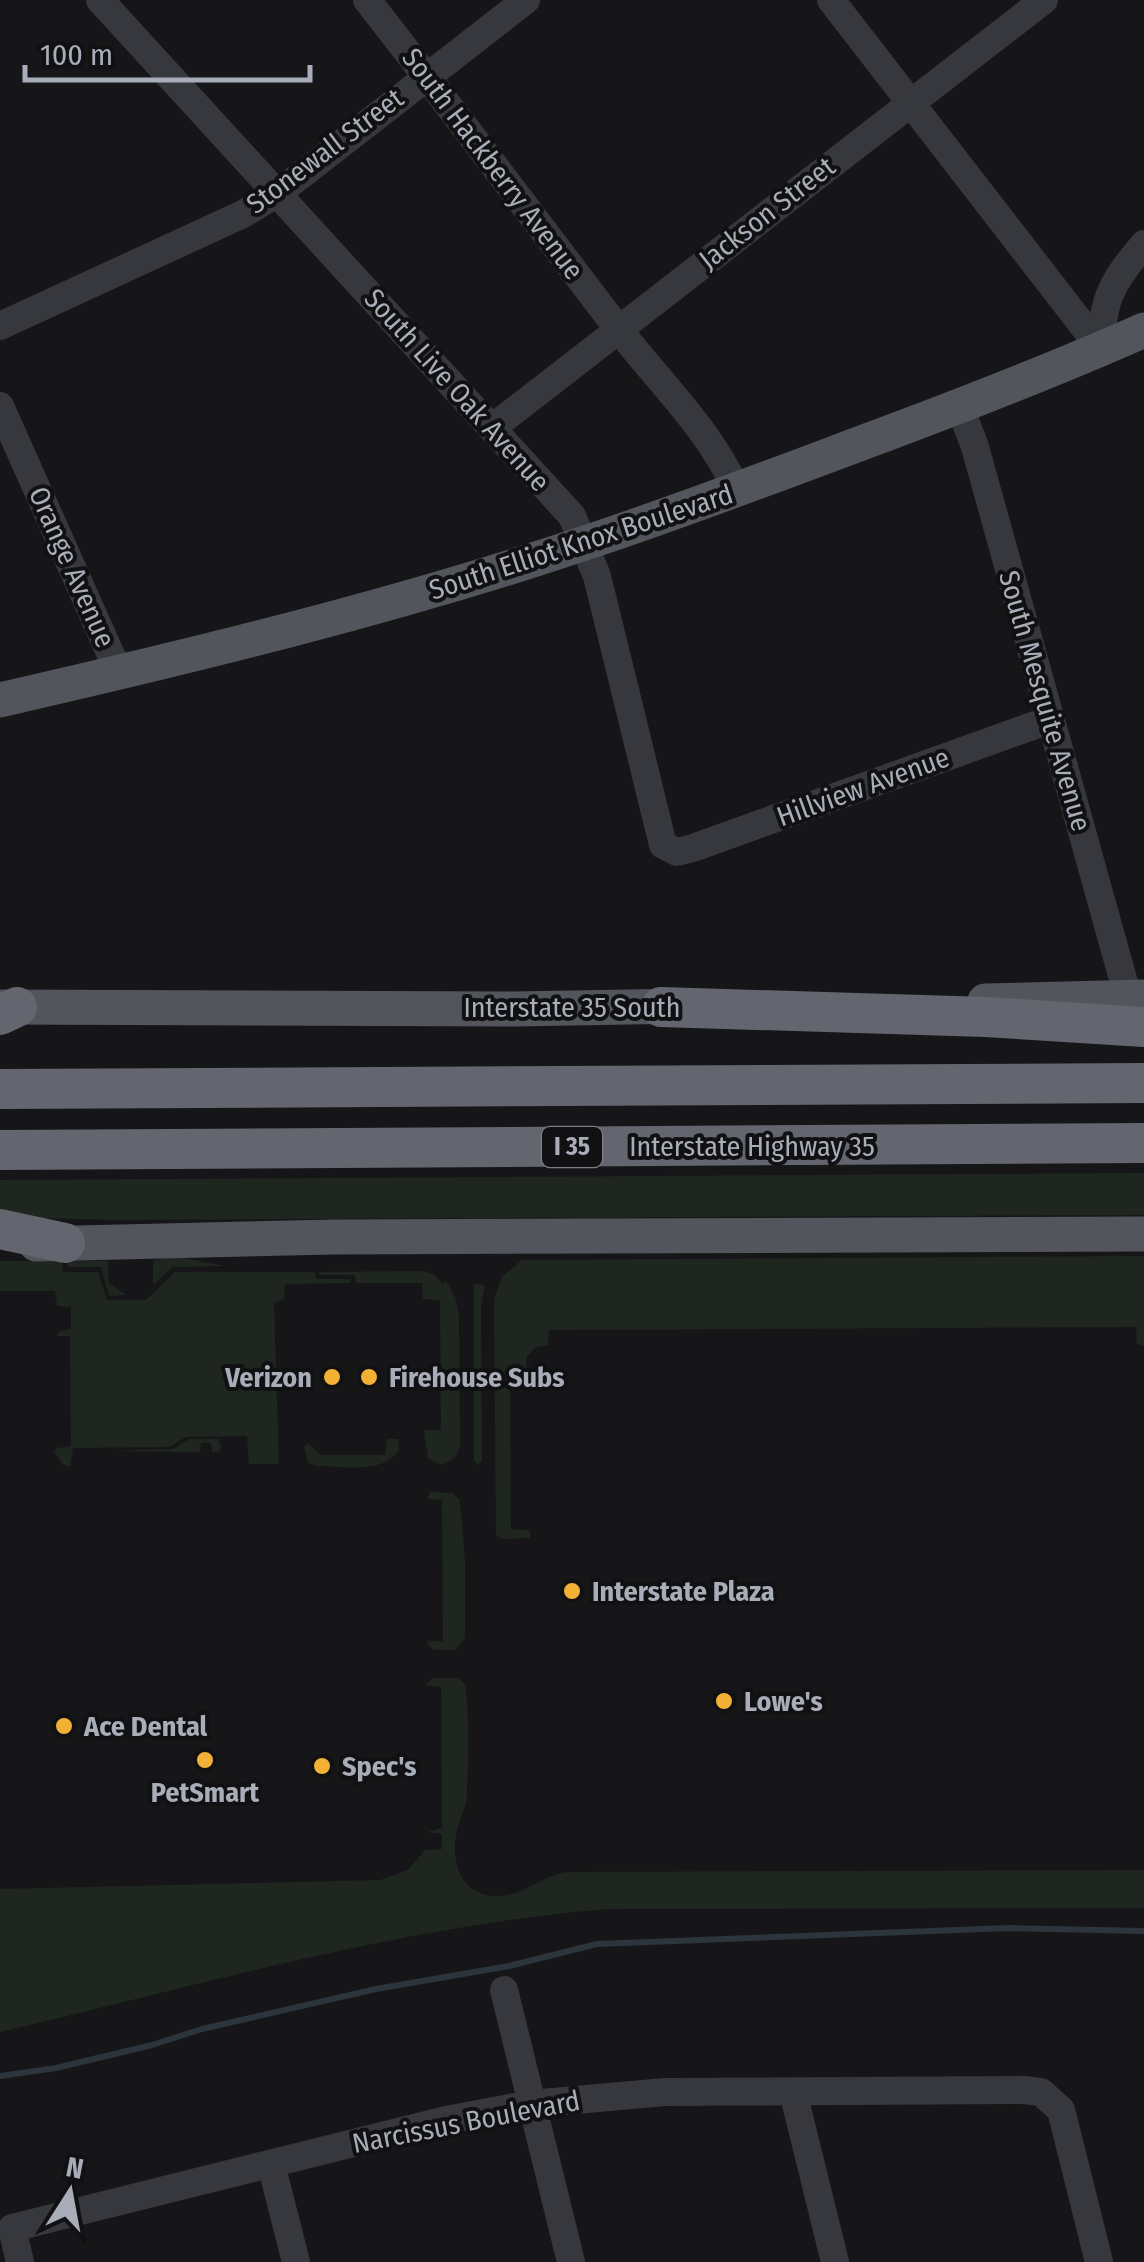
<svg xmlns="http://www.w3.org/2000/svg" width="1144" height="2262" viewBox="0 0 1144 2262" font-family="'Fira Sans Condensed',sans-serif">
<rect width="100%" height="100%" fill="#161618"/>
<!-- green -->
<g fill="#1e261f">
<polygon points="1144,1173 1144,1215 118,1220 0,1217 0,1180"/>
<polygon points="172,1256 226,1266 173,1267 153,1285 153,1261"/>
<polygon points="1144,1256 1144,1346 1137,1344 1136,1327 549,1330 548,1345 537,1347 527,1356 525,1381 510,1382 511,1529 529,1530 531,1535 529,1538 502,1539 496,1535 494,1300 502,1276 522,1260"/>
<polygon points="0,1261 62,1261 63,1272 98,1272 107,1300 146,1300 175,1272 315,1272 316,1279 350,1279 350,1283 285,1284 284,1299 274,1303 279,1464 249,1464 247,1436 186,1437 169,1447 73,1448 70,1467 62,1464 54,1451 57,1448 71,1446 70,1336 56,1336 60,1331 71,1329 71,1307 57,1306 55,1291 0,1291"/>
<polygon points="68,1261 108,1261 109,1283 126,1295 109,1296 101,1267 68,1267"/>
<polygon points="424,1271 435,1275 442,1284 446,1281 456,1299 459,1317 460,1447 455,1458 441,1465 428,1458 424,1430 441,1430 440,1300 423,1299 422,1283 356,1283 355,1275 319,1275 319,1272"/>
<polygon points="474,1284 485,1285 481,1307 482,1461 478,1465 474,1461"/>
<polygon points="189,1439 218,1439 222,1447 219,1452 212,1452 211,1443 201,1443 200,1452 107,1451 173,1449"/>
<path d="M387 1439H398L399 1449C385 1475 343 1466 317 1466L308 1463 304 1446 308 1443 321 1455H385Z"/>
<polygon points="430,1492 452,1493 460,1500 465,1562 465,1638 456,1650 434,1650 427,1644 428,1641 443,1641 442,1500 427,1499"/>
<path d="M433 1678H458L465 1685C470 1720 468 1758 467 1793 467 1807 460 1817 457 1830 450 1862 460 1896 498 1896 525 1896 542 1874 570 1872L1144 1870V1908L607 1909C401 1926 200 1985 0 2032V1889L380 1880 408 1870 425 1850 442 1849V1834L427 1832 442 1828 441 1687 426 1685Z"/>
</g>
<g fill="none" stroke-linecap="round" stroke-linejoin="round">
<!-- stream -->
<polyline stroke="#2c353c" stroke-width="6" points="0,2076 56,2068 152,2045 202,2029 376,1989 509,1966 597,1944 1009,1928 1144,1931"/>
<!-- minor -->
<g stroke="#37383d" stroke-width="28">
<polyline points="100,0 572,516 597,576 663,845 677,852 693,848 1049,720"/>
<path d="M367 0C452 108 533 218 616 326 657 380 710 429 737 491"/>
<polyline points="831,0 1101,349"/>
<polyline points="0,326 243,214 278,193 526,0"/>
<path d="M1101 349C1102 299 1112 282 1144 244"/>
<polyline points="0,406 119,673"/>
<polyline points="960,407 975,447 1128,997"/>
<polyline points="492,428 1044,0"/>
<polyline points="504,1990 571,2262"/>
<polyline points="793,2092 835,2262"/>
<polyline points="271,2164 296,2262"/>
<polyline points="20,2262 12,2228 446,2120 531,2104 665,2092 1023,2090 1041,2092 1061,2110 1099,2262"/>
</g>
<!-- major -->
<g stroke="#53555c" stroke-width="35">
<path d="M0 700C196 655 394 607 585 543 688 509 789 470 891 432 976 400 1061 367 1144 330"/>
<polyline points="985,1001 1144,997"/>
<polyline points="0,1007 513,1009 688,1006"/>
<polyline points="36,1244 333,1237 1144,1234"/>
</g>
<!-- highway -->
<g stroke="#63666e" stroke-width="40">
<polyline points="661,1007 986,1017 1144,1027"/>
<polyline points="0,1015 17,1007"/>
<polyline points="0,1089 1144,1083"/>
<polyline points="0,1150 1144,1143"/>
<polyline points="0,1229 65,1243"/>
</g>
</g>
<!-- markers -->
<g fill="#f2b134" stroke="#111113" stroke-width="4">
<circle cx="332" cy="1377" r="10"/>
<circle cx="369" cy="1377" r="10"/>
<circle cx="572" cy="1591" r="10"/>
<circle cx="724" cy="1701" r="10"/>
<circle cx="64" cy="1726" r="10"/>
<circle cx="205" cy="1760" r="10"/>
<circle cx="322" cy="1766" r="10"/>
</g>
<g text-anchor="middle" dominant-baseline="central" stroke-width="8" stroke-linejoin="round" paint-order="stroke">
<!-- shield labels -->
<rect fill="#111113" stroke="#7b7e86" stroke-width="2.5" x="542" y="1127" width="60" height="40" rx="8"/>
<g font-size="25" font-weight="bold" fill="#a8adb8">
<text x="572" y="1147">I 35</text>
</g>
<!-- street labels -->
<g font-size="28" fill="#a8adb8" stroke="#111113">
<text transform="translate(325 151) rotate(-37)">Stonewall Street</text>
<text transform="translate(493 164) rotate(53)">South Hackberry Avenue</text>
<text transform="translate(767 213) rotate(-38)">Jackson Street</text>
<text transform="translate(457 390) rotate(48)">South Live Oak Avenue</text>
<text transform="translate(581 542) rotate(-18)">South Elliot Knox Boulevard</text>
<text transform="translate(72 567) rotate(66)">Orange Avenue</text>
<text transform="translate(1045 701) rotate(74)">South Mesquite Avenue</text>
<text transform="translate(863 787) rotate(-20)">Hillview Avenue</text>
<text x="572" y="1007">Interstate 35 South</text>
<text x="752" y="1146">Interstate Highway 35</text>
<text transform="translate(466 2122) rotate(-11)">Narcissus Boulevard</text>
</g>
<!-- poi labels -->
<g font-size="28" font-weight="bold" fill="#a8adb8" stroke="#111113" text-anchor="start">
<text x="312" y="1377" text-anchor="end">Verizon</text>
<text x="389" y="1377">Firehouse Subs</text>
<text x="592" y="1591">Interstate Plaza</text>
<text x="744" y="1701">Lowe's</text>
<text x="84" y="1726">Ace Dental</text>
<text x="342" y="1766">Spec's</text>
<text x="205" y="1792" text-anchor="middle">PetSmart</text>
</g>
</g>
<!-- north arrow -->
<g transform="translate(70 2192) rotate(11)" stroke="#111113" stroke-width="8" paint-order="stroke">
<path d="M0-8L18 38L0 25L-18 38Z" fill="#a8adb8"/>
<text y="-15" font-size="28" font-weight="bold" text-anchor="middle" fill="#a8adb8">N</text>
</g>
<!-- scale -->
<path d="M25 65v15h285v-15" fill="none" stroke="#a8adb8" stroke-width="5"/>
<text x="40" y="65" font-size="30" fill="#a8adb8" stroke="#111113" stroke-width="8" paint-order="stroke">100 m</text>
</svg>
